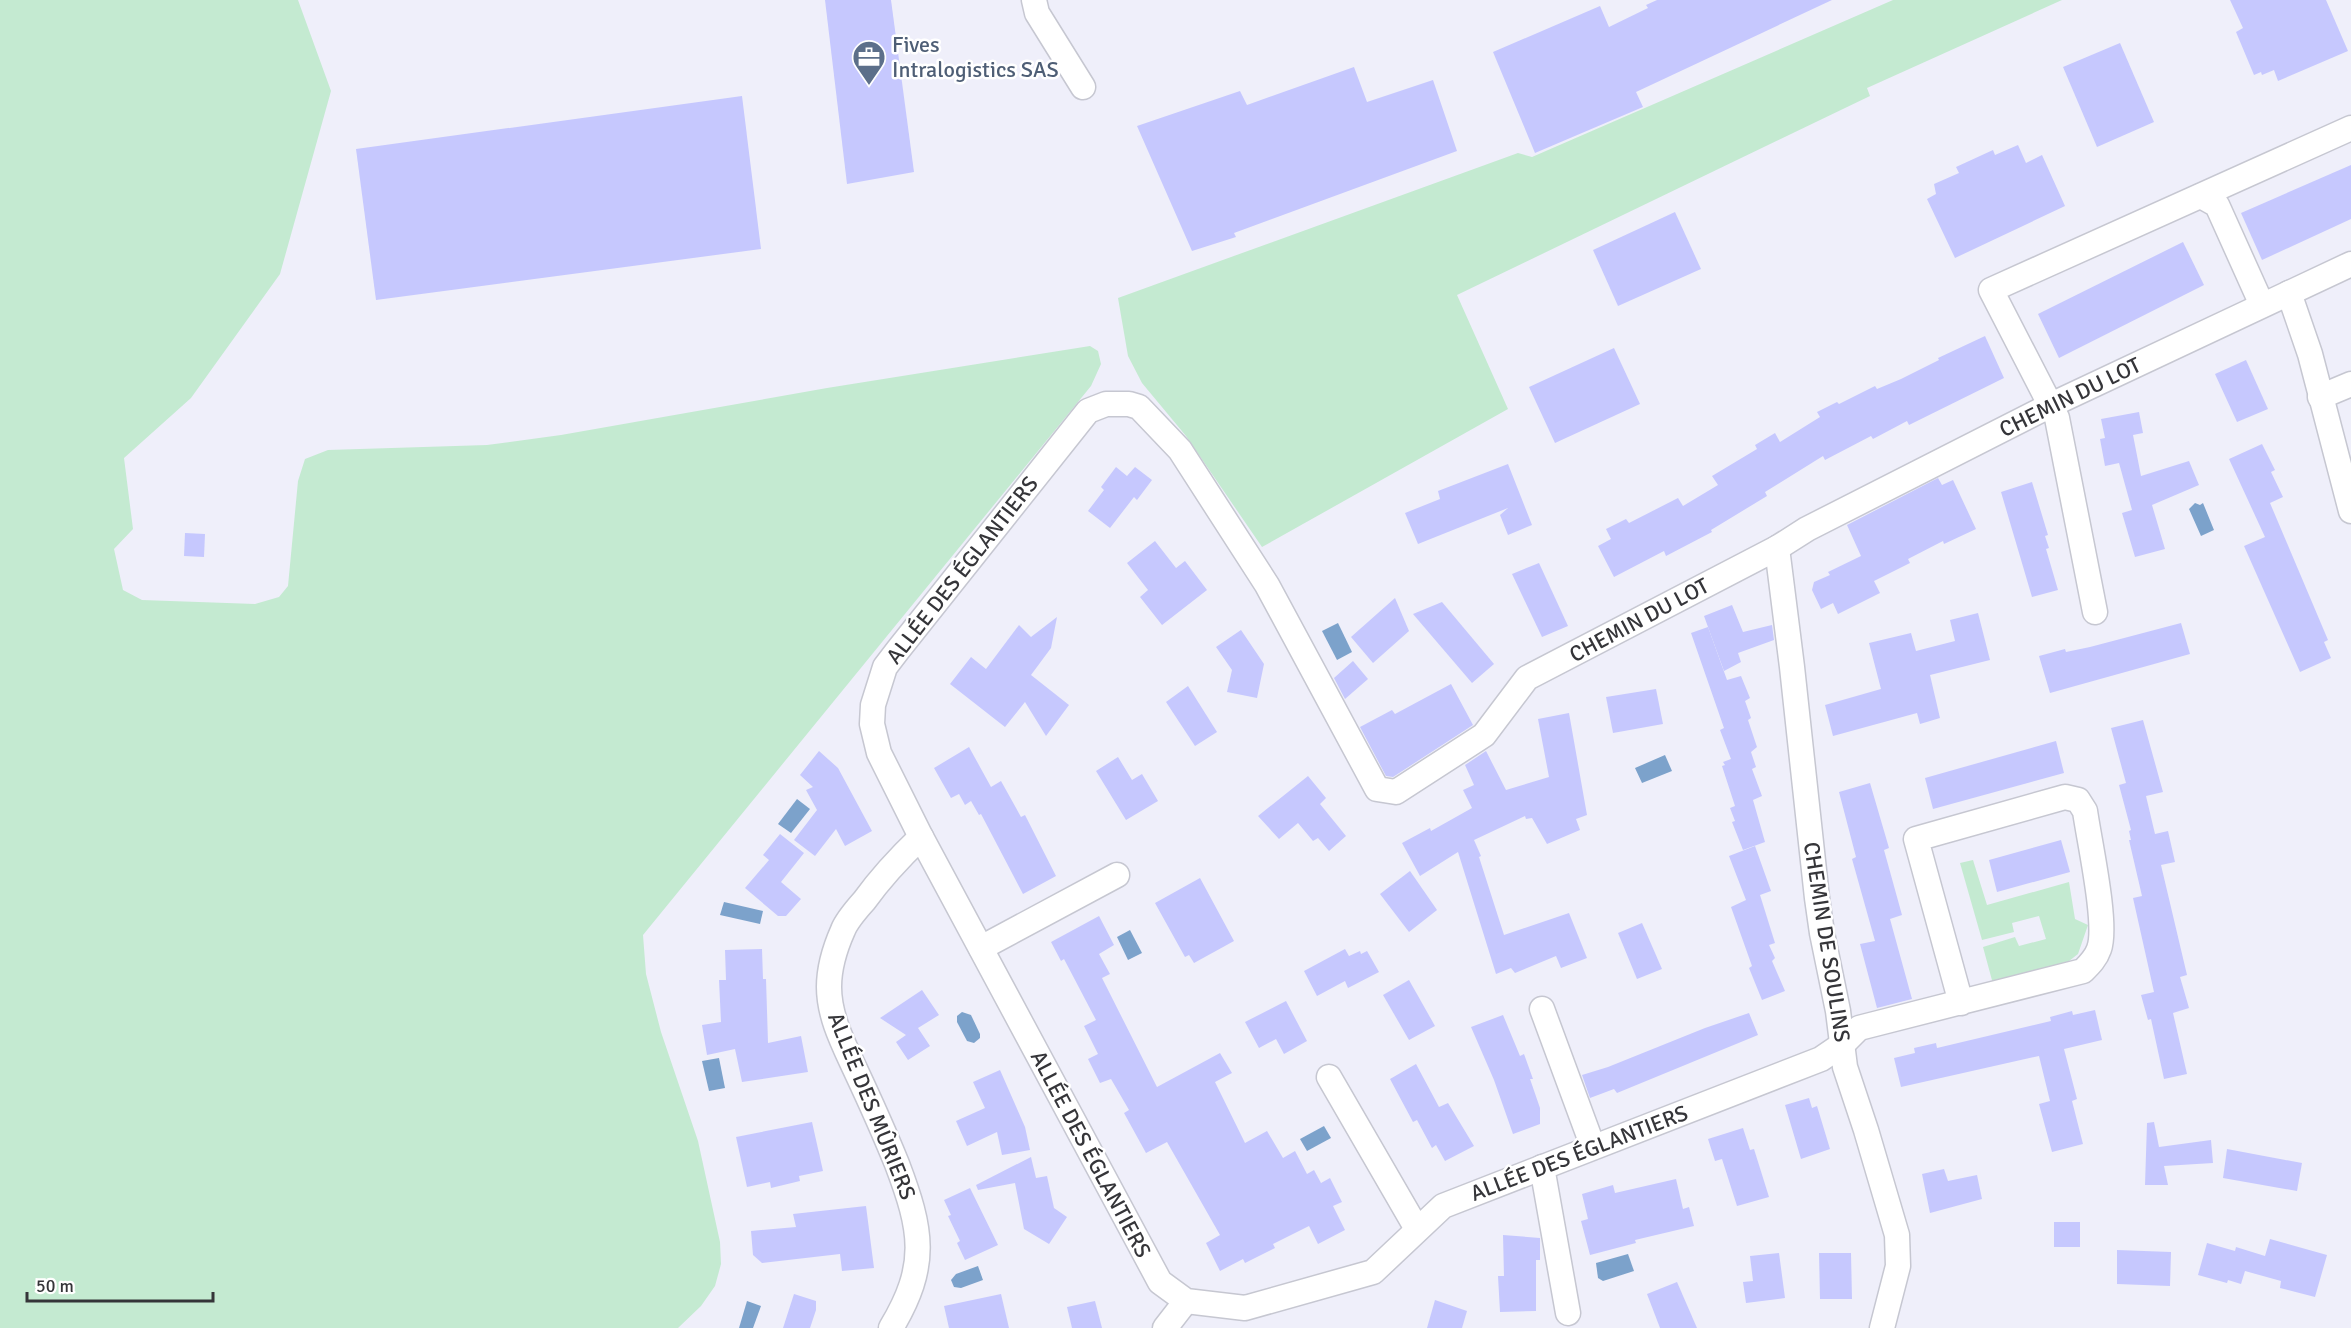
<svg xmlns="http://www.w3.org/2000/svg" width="2351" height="1328" viewBox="0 0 2351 1328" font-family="Signika,sans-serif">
<rect width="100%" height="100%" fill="#efeffa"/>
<!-- green -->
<g fill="#c4ead1">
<polygon points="0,0 298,0 331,91 280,274 191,398 124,458 133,529 114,549 123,590 142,600 255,604 279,597 288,586 298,481 305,459 328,450 487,445 561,435 827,388 1090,346 1098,351 1101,364 1091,386 643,935 646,974 661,1032 698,1141 720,1242 721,1264 715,1286 701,1306 678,1328 0,1328"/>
<polygon points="1893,0 2062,0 1867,88 1870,96 1457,295 1508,409 1262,547 1186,436 1142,383 1128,356 1118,298 1518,153 1532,157"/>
<polygon points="1973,860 1987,905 2069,882 2075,919 2088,925 2078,954 2064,965 1993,984 1983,947 2015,937 2019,946 2046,939 2039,916 2012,923 2014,932 1982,940 1960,863"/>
</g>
<!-- water -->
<g fill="#7ca2cb">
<polygon points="2195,503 2200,505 2203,503 2214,530 2201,536 2189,509"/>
<polygon points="1338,623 1352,652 1337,660 1322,631"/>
<polygon points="1665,755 1672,771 1642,783 1635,768"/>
<polygon points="797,799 810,809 791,833 778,824"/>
<polygon points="724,902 763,911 760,924 720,915"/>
<polygon points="1130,930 1142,953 1128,960 1117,937"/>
<polygon points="962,1012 971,1015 980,1034 980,1038 974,1043 967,1041 957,1022 957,1016"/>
<polygon points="719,1058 725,1088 709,1091 702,1061"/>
<polygon points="1324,1126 1331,1138 1307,1151 1300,1139"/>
<polygon points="1628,1254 1634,1271 1603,1281 1598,1278 1596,1263"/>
<polygon points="978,1266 983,1280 961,1288 954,1287 951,1280 956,1274"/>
<polygon points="747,1301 761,1306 753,1328 739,1328"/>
</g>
<!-- building -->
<g fill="#c6c8fe">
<polygon points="825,0 891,0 914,172 847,184"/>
<polygon points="1657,0 1832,0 1636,92 1643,107 1535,153 1493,52 1600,6 1609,27 1648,8 1646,5"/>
<polygon points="2230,0 2326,0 2348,51 2278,81 2274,70 2262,75 2261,72 2254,75 2236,32 2243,28"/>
<polygon points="2120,43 2154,122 2097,147 2063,67"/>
<polygon points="1354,67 1367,102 1433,80 1457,151 1234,233 1236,237 1192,251 1137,126 1240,91 1247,105"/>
<polygon points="742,96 761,249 376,300 356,149"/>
<polygon points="2018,145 2026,163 2042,155 2065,206 1955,258 1927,199 1936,194 1934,184 1959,173 1956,167 1993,150 1995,155"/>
<polygon points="2351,165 2351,219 2262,260 2241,213"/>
<polygon points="1675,212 1701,269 1618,306 1593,250"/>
<polygon points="2183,242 2204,285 2059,358 2038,314"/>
<polygon points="1985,336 2004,378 1909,425 1907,421 1873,439 1871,436 1825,460 1823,456 1765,492 1767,496 1711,530 1712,532 1666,556 1664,551 1614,577 1598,546 1611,539 1606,529 1626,519 1629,523 1678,498 1683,506 1718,485 1712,476 1757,449 1755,445 1775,433 1780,442 1820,417 1817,412 1837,402 1839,404 1875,386 1877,389 1901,379 1939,360 1938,358"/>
<polygon points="1614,348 1640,404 1555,443 1529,387"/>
<polygon points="2246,360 2268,409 2237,422 2215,374"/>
<polygon points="2139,412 2143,433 2133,435 2141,476 2189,461 2199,485 2152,505 2165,549 2135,557 2122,513 2132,510 2119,463 2105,466 2100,439 2105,438 2101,419"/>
<polygon points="2262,444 2275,470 2271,472 2283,497 2270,503 2328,640 2324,642 2331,658 2300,672 2244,546 2265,537 2229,459"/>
<polygon points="1508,464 1532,525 1508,535 1500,515 1508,508 1418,544 1405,513 1440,499 1438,491"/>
<polygon points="1116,467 1127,476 1135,467 1152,480 1137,500 1134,497 1110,528 1088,511 1104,490 1101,487"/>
<polygon points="1938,478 1942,485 1953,480 1976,529 1944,544 1943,541 1908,559 1910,563 1874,581 1880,593 1838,614 1833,603 1821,609 1812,590 1814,582 1830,575 1828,572 1861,556 1847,525"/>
<polygon points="2032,482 2048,535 2045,536 2049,548 2046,549 2058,590 2032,597 2001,492"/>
<polygon points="185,533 205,534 204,557 184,556"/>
<polygon points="1155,541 1176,568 1185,561 1207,590 1162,625 1140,597 1148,590 1127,563"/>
<polygon points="1539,563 1568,626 1542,637 1512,574"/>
<polygon points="1395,598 1409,631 1373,663 1351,637"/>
<polygon points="1442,602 1494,664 1472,683 1413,614"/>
<polygon points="1732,605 1743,632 1772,625 1774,640 1738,653 1741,662 1724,671 1704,616"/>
<polygon points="1978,613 1990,660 1930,675 1940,718 1920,724 1917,713 1833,736 1825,705 1881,689 1869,643 1911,633 1916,651 1955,641 1950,620"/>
<polygon points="1057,617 1051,648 1031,675 1069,705 1046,736 1025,702 1005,727 950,684 971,657 986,669 1019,625 1031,637"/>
<polygon points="2181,623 2190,654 2050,693 2039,656 2065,649 2066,652 2090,647"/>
<polygon points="1708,627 1727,680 1741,676 1750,698 1745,701 1751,718 1748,720 1757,747 1751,752 1756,767 1752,769 1762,796 1753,800 1765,842 1743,850 1732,822 1735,821 1730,808 1735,806 1722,766 1725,765 1723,762 1731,759 1720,730 1724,728 1691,633"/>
<polygon points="1241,630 1264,664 1257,698 1227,692 1232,670 1216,647"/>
<polygon points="1353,661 1368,679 1345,699 1334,678"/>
<polygon points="1451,684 1473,725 1393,777 1386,776 1360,727 1392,710 1395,714"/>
<polygon points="1188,686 1217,732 1195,746 1166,702"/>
<polygon points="1656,689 1663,724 1613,733 1606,697"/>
<polygon points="1569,713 1587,815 1576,819 1580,830 1547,844 1532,818 1526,819 1525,816 1474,840 1481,856 1475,859 1479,857 1504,935 1569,913 1587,958 1561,968 1556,956 1515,973 1511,968 1496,974 1458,852 1420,876 1402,843 1430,828 1431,831 1472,808 1463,790 1474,785 1465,765 1486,751 1506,790 1549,777 1538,719"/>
<polygon points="2143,720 2163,792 2146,796 2155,834 2168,831 2175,862 2161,865 2187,975 2180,977 2189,1008 2173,1013 2187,1074 2164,1079 2151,1019 2148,1020 2141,995 2154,992 2133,898 2142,896 2129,840 2131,840 2129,831 2131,830 2119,785 2126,783 2111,728"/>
<polygon points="2056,741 2064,773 1933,809 1925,778"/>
<polygon points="969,747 991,787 1001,781 1021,817 1025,815 1056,876 1023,894 981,814 979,815 971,801 965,805 959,794 951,798 934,768"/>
<polygon points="819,751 838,768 872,831 845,846 836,829 815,856 794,840 817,810 806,790 813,787 800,775"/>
<polygon points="1118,757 1132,780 1142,774 1158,801 1126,820 1096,771"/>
<polygon points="1308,776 1326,798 1320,804 1346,836 1329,851 1318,838 1313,841 1298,823 1279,839 1258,816"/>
<polygon points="1870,783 1889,848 1884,850 1902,915 1890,919 1912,999 1877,1008 1860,944 1875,941 1852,859 1856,857 1839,792"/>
<polygon points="780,834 804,853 781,882 801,899 786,916 778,916 745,888 769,860 763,855"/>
<polygon points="2061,840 2070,872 1997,892 1989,860"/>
<polygon points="1755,846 1771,891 1760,895 1775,943 1769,945 1775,958 1772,961 1785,991 1762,1000 1749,968 1752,966 1731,907 1746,900 1729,856"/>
<polygon points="1410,871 1437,910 1409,932 1380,894"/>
<polygon points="1200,878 1234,941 1194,963 1189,955 1185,957 1155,903"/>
<polygon points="1099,916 1114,945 1099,954 1110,974 1102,978 1157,1087 1220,1053 1232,1073 1215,1082 1245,1143 1267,1131 1283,1158 1295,1151 1307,1174 1314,1170 1321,1183 1330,1178 1342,1202 1333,1206 1345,1230 1318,1244 1309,1226 1273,1244 1275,1248 1245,1263 1243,1259 1220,1271 1206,1243 1220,1235 1167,1142 1146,1153 1124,1113 1129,1110 1111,1079 1100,1083 1088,1059 1098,1054 1084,1026 1096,1020 1064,959 1061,961 1051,942"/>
<polygon points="1642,923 1662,969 1637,979 1618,933"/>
<polygon points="762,949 763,979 766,979 768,1043 801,1036 808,1072 742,1082 735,1049 707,1055 702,1025 721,1022 719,980 726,980 725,950"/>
<polygon points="1345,949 1349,956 1360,951 1361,954 1367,951 1379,972 1348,988 1345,981 1317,996 1304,971"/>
<polygon points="1409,980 1435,1026 1409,1040 1383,995"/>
<polygon points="922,990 939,1015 918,1028 930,1046 908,1060 896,1042 906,1035 880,1018"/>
<polygon points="1286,1001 1307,1041 1284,1054 1276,1039 1259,1048 1245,1022"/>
<polygon points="2095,1010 2102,1040 2064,1049 2077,1099 2072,1101 2083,1144 2052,1152 2039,1104 2050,1101 2039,1056 1901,1087 1894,1058 1915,1053 1914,1048 1936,1043 1937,1048 2051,1021 2050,1017 2072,1011 2073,1015"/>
<polygon points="1749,1013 1758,1035 1617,1093 1614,1089 1590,1098 1582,1075 1608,1067 1705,1028"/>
<polygon points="1503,1015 1520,1056 1524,1054 1533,1079 1530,1079 1540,1108 1540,1124 1513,1134 1494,1080 1471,1027"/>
<polygon points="1416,1064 1439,1107 1448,1103 1474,1146 1445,1161 1436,1145 1432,1148 1417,1120 1413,1122 1390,1079"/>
<polygon points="1000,1070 1025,1127 1030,1150 1002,1155 997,1132 967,1146 956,1121 985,1108 973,1082"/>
<polygon points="1809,1098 1812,1108 1817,1106 1830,1149 1801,1159 1785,1105"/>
<polygon points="812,1122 823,1171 799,1176 800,1181 771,1188 770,1182 747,1187 736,1137"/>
<polygon points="2154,1122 2159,1147 2211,1140 2213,1163 2164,1166 2168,1185 2145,1185 2147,1123"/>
<polygon points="1743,1128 1750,1150 1754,1149 1769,1197 1737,1206 1722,1159 1715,1161 1708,1139"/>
<polygon points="2227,1149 2302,1163 2297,1191 2223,1178"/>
<polygon points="1031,1157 1036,1178 1047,1176 1054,1208 1067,1217 1049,1244 1024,1229 1015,1183 978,1190 976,1185"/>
<polygon points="1944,1169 1948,1181 1977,1175 1982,1199 1930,1213 1922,1174"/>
<polygon points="1676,1179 1683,1209 1689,1207 1694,1226 1635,1240 1636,1243 1590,1255 1581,1221 1588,1219 1582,1194 1613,1185 1615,1193"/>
<polygon points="970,1188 998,1245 965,1260 957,1243 960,1241 948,1216 951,1215 944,1200"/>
<polygon points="866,1206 874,1268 842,1271 840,1254 762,1263 753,1255 751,1231 796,1227 793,1214"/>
<rect x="2054" y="1222" width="26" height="25"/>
<polygon points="1503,1235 1540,1238 1540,1260 1536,1260 1536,1311 1500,1312 1498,1276 1504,1276"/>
<polygon points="2270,1239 2327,1255 2315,1297 2280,1288 2281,1281 2245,1271 2241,1284 2228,1280 2227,1283 2198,1275 2207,1243 2235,1251 2236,1247 2265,1256"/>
<polygon points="2117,1250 2171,1252 2170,1286 2117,1284"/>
<polygon points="1779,1253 1785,1298 1746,1303 1743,1282 1753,1281 1750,1256"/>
<polygon points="1819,1253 1851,1253 1852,1299 1820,1299"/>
<polygon points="1677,1282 1697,1328 1660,1328 1647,1294"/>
<polygon points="794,1294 816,1301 816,1310 810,1328 783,1328"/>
<polygon points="1001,1294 1009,1328 949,1328 944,1306"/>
<polygon points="1435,1300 1467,1311 1462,1328 1427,1328"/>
<polygon points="1095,1301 1102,1328 1072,1328 1067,1307"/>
</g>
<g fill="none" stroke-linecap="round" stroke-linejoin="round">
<defs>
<g id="minor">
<polyline points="1034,0 1037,13 1083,87"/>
<polyline points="2201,196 2217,205 2262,305"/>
<polyline points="2289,293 2310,354 2351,511"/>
<polyline points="2320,397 2351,384"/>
<polyline points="1777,548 1792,667 1817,898 1822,933 1838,1011 1845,1067 1866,1130 1897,1235 1898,1266 1882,1328"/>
<polyline points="2095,612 2057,418 1991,290 2351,128"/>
<polyline points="981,948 1117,875"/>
<path d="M1961 1003 1916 839 2065 797 2078 800 2085 811C2089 840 2108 925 2099 949 2096 958 2090 964 2083 971L1859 1028 1843 1044 1821 1059 1443 1206 1373 1272 1245 1308 1186 1301 1160 1282 921 837 879 753 872 724 873 705 885 667 898 650 1080 421 1088 411 1106 404H1129L1139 407 1180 450 1267 585 1377 789 1396 792 1484 735 1527 678 1777 548 1807 529 2051 405 2351 264"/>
<polyline points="1542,1009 1593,1147"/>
<polyline points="1329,1077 1417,1229"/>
<polyline points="1542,1167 1568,1313"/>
<path d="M891 1328C929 1265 922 1230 897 1164 884 1132 870 1101 855 1069 843 1043 829 1016 829 987 829 968 835 948 843 930 847 920 856 910 864 901 882 876 899 858 921 837"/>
<polyline points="1165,1328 1186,1301"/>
</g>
</defs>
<!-- minor casing -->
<use href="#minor" stroke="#c6c7d1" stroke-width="27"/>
<!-- minor -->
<use href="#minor" stroke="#fff" stroke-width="24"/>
</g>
<!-- icons -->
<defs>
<symbol id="office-pin" viewBox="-11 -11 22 30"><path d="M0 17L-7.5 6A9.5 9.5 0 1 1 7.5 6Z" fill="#5c6f8a" stroke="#fff"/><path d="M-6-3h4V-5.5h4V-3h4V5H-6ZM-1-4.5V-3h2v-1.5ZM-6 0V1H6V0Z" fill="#fff"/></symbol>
</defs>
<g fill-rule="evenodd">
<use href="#office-pin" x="850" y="38" width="38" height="52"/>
</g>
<g text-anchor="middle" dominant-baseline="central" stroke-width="5" stroke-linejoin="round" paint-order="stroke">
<!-- service labels -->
<g font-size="22" fill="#4e5e75" stroke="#fff" text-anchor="start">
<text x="892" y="44">Fives<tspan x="892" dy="25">Intralogistics SAS</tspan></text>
</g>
<!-- street labels -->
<g font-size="22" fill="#353539" stroke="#fff">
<text transform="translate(2070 397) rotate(-26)">CHEMIN DU LOT</text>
<text transform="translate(962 570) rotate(-52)">ALLÉE DES ÉGLANTIERS</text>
<text transform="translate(1639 620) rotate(-28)">CHEMIN DU LOT</text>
<text transform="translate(1827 942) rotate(81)">CHEMIN DE SOULINS</text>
<text transform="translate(872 1106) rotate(68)">ALLÉE DES MÛRIERS</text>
<text transform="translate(1579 1153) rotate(-21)">ALLÉE DES ÉGLANTIERS</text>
<text transform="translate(1091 1154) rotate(62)">ALLÉE DES ÉGLANTIERS</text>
</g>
</g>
<!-- scale -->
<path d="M27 1292v9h186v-9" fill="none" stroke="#353539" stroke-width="3"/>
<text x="36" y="1292" font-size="18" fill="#353539" stroke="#ffffff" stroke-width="4.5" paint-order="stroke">50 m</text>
</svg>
